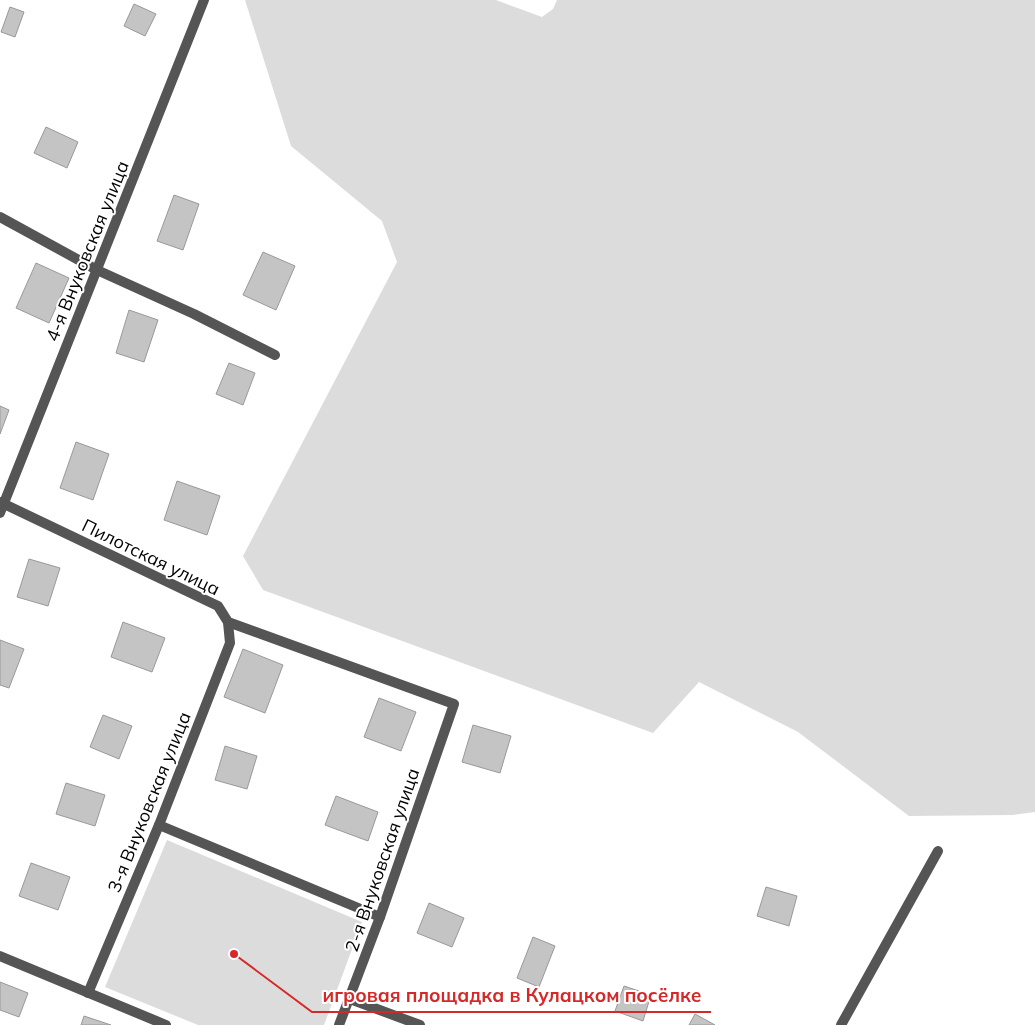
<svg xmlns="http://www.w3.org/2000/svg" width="1035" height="1025" viewBox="0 0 1035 1025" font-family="Mulish,sans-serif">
<rect width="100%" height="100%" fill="#fff"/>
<!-- green -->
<g fill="#dcdcdc">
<polygon points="245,0 496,0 542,17 553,9 557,0 1035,0 1035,812 1013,815 909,816 798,732 699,682 653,733 263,590 243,556 397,262 382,221 291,146"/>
<polygon points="167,840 362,922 324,1025 198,1025 105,987"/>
</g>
<!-- building -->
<g fill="#c4c4c4" stroke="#999">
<polygon points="134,4 156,14 145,36 124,26"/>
<polygon points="10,7 24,12 15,37 1,32"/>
<polygon points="46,127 78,142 67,168 34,153"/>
<polygon points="174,195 199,204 183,250 157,241"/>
<polygon points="263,252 295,266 276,310 243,295"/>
<polygon points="36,263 69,278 49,323 16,308"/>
<polygon points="129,310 158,320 144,362 116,353"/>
<polygon points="229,363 255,373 243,405 216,394"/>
<polygon points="0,406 9,410 0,434"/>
<polygon points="76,442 109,454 93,500 60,488"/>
<polygon points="177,481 220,496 207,535 164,520"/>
<polygon points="29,559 60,568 48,606 17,597"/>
<polygon points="123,622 165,638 152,672 111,657"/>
<polygon points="0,640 24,649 9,688 0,685"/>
<polygon points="243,649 283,665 265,713 224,697"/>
<polygon points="379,698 416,712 401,751 364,737"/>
<polygon points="103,715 132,726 119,759 90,747"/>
<polygon points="473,725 511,736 500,773 462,762"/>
<polygon points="225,746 257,756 247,789 215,780"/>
<polygon points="66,783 105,795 95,826 56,814"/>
<polygon points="336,796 378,812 368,841 325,825"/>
<polygon points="31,863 70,877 58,910 19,896"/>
<polygon points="766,887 797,896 789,926 757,916"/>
<polygon points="429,903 464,918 452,947 417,933"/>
<polygon points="533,937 555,946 539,987 517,978"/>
<polygon points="0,982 28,993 19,1017 0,1010"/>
<polygon points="624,986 651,995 643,1021 615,1011"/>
<polygon points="695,1014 715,1025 689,1025"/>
<polygon points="84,1016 111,1025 81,1025"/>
</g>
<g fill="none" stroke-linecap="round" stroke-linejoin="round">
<!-- lane -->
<g stroke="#555" stroke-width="10">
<polyline points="0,217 97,270 194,314 275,355"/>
<polyline points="159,825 380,917"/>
</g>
<!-- street -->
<g stroke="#555" stroke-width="10">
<polyline points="0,502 218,606 228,622 454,704 380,917 339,1025"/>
<polyline points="0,513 204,0"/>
<polyline points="0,956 166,1025"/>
<polyline points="88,993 159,825 230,643 228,622"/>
<polyline points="350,999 420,1025"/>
<polyline points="841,1025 938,851"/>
</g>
</g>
<g text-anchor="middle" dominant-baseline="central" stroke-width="4" stroke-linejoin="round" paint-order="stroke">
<!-- street labels -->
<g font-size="18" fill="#000" stroke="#fff">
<text transform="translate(87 251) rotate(-68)">4-я Внуковская улица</text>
<text transform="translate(151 557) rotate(26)">Пилотская улица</text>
<text transform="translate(149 802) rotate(-68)">3-я Внуковская улица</text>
<text transform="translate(382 860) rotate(-71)">2-я Внуковская улица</text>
</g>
</g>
<!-- callouts -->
<path fill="none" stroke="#d62828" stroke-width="2" d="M234 954L312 1012H711"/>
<circle fill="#d62828" stroke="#fff" stroke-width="2" cx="234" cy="954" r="5"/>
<g font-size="19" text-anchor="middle" font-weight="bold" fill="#d62828" stroke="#fff" stroke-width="4" stroke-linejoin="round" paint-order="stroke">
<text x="512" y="1002">игровая площадка в Кулацком посёлке</text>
</g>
</svg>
